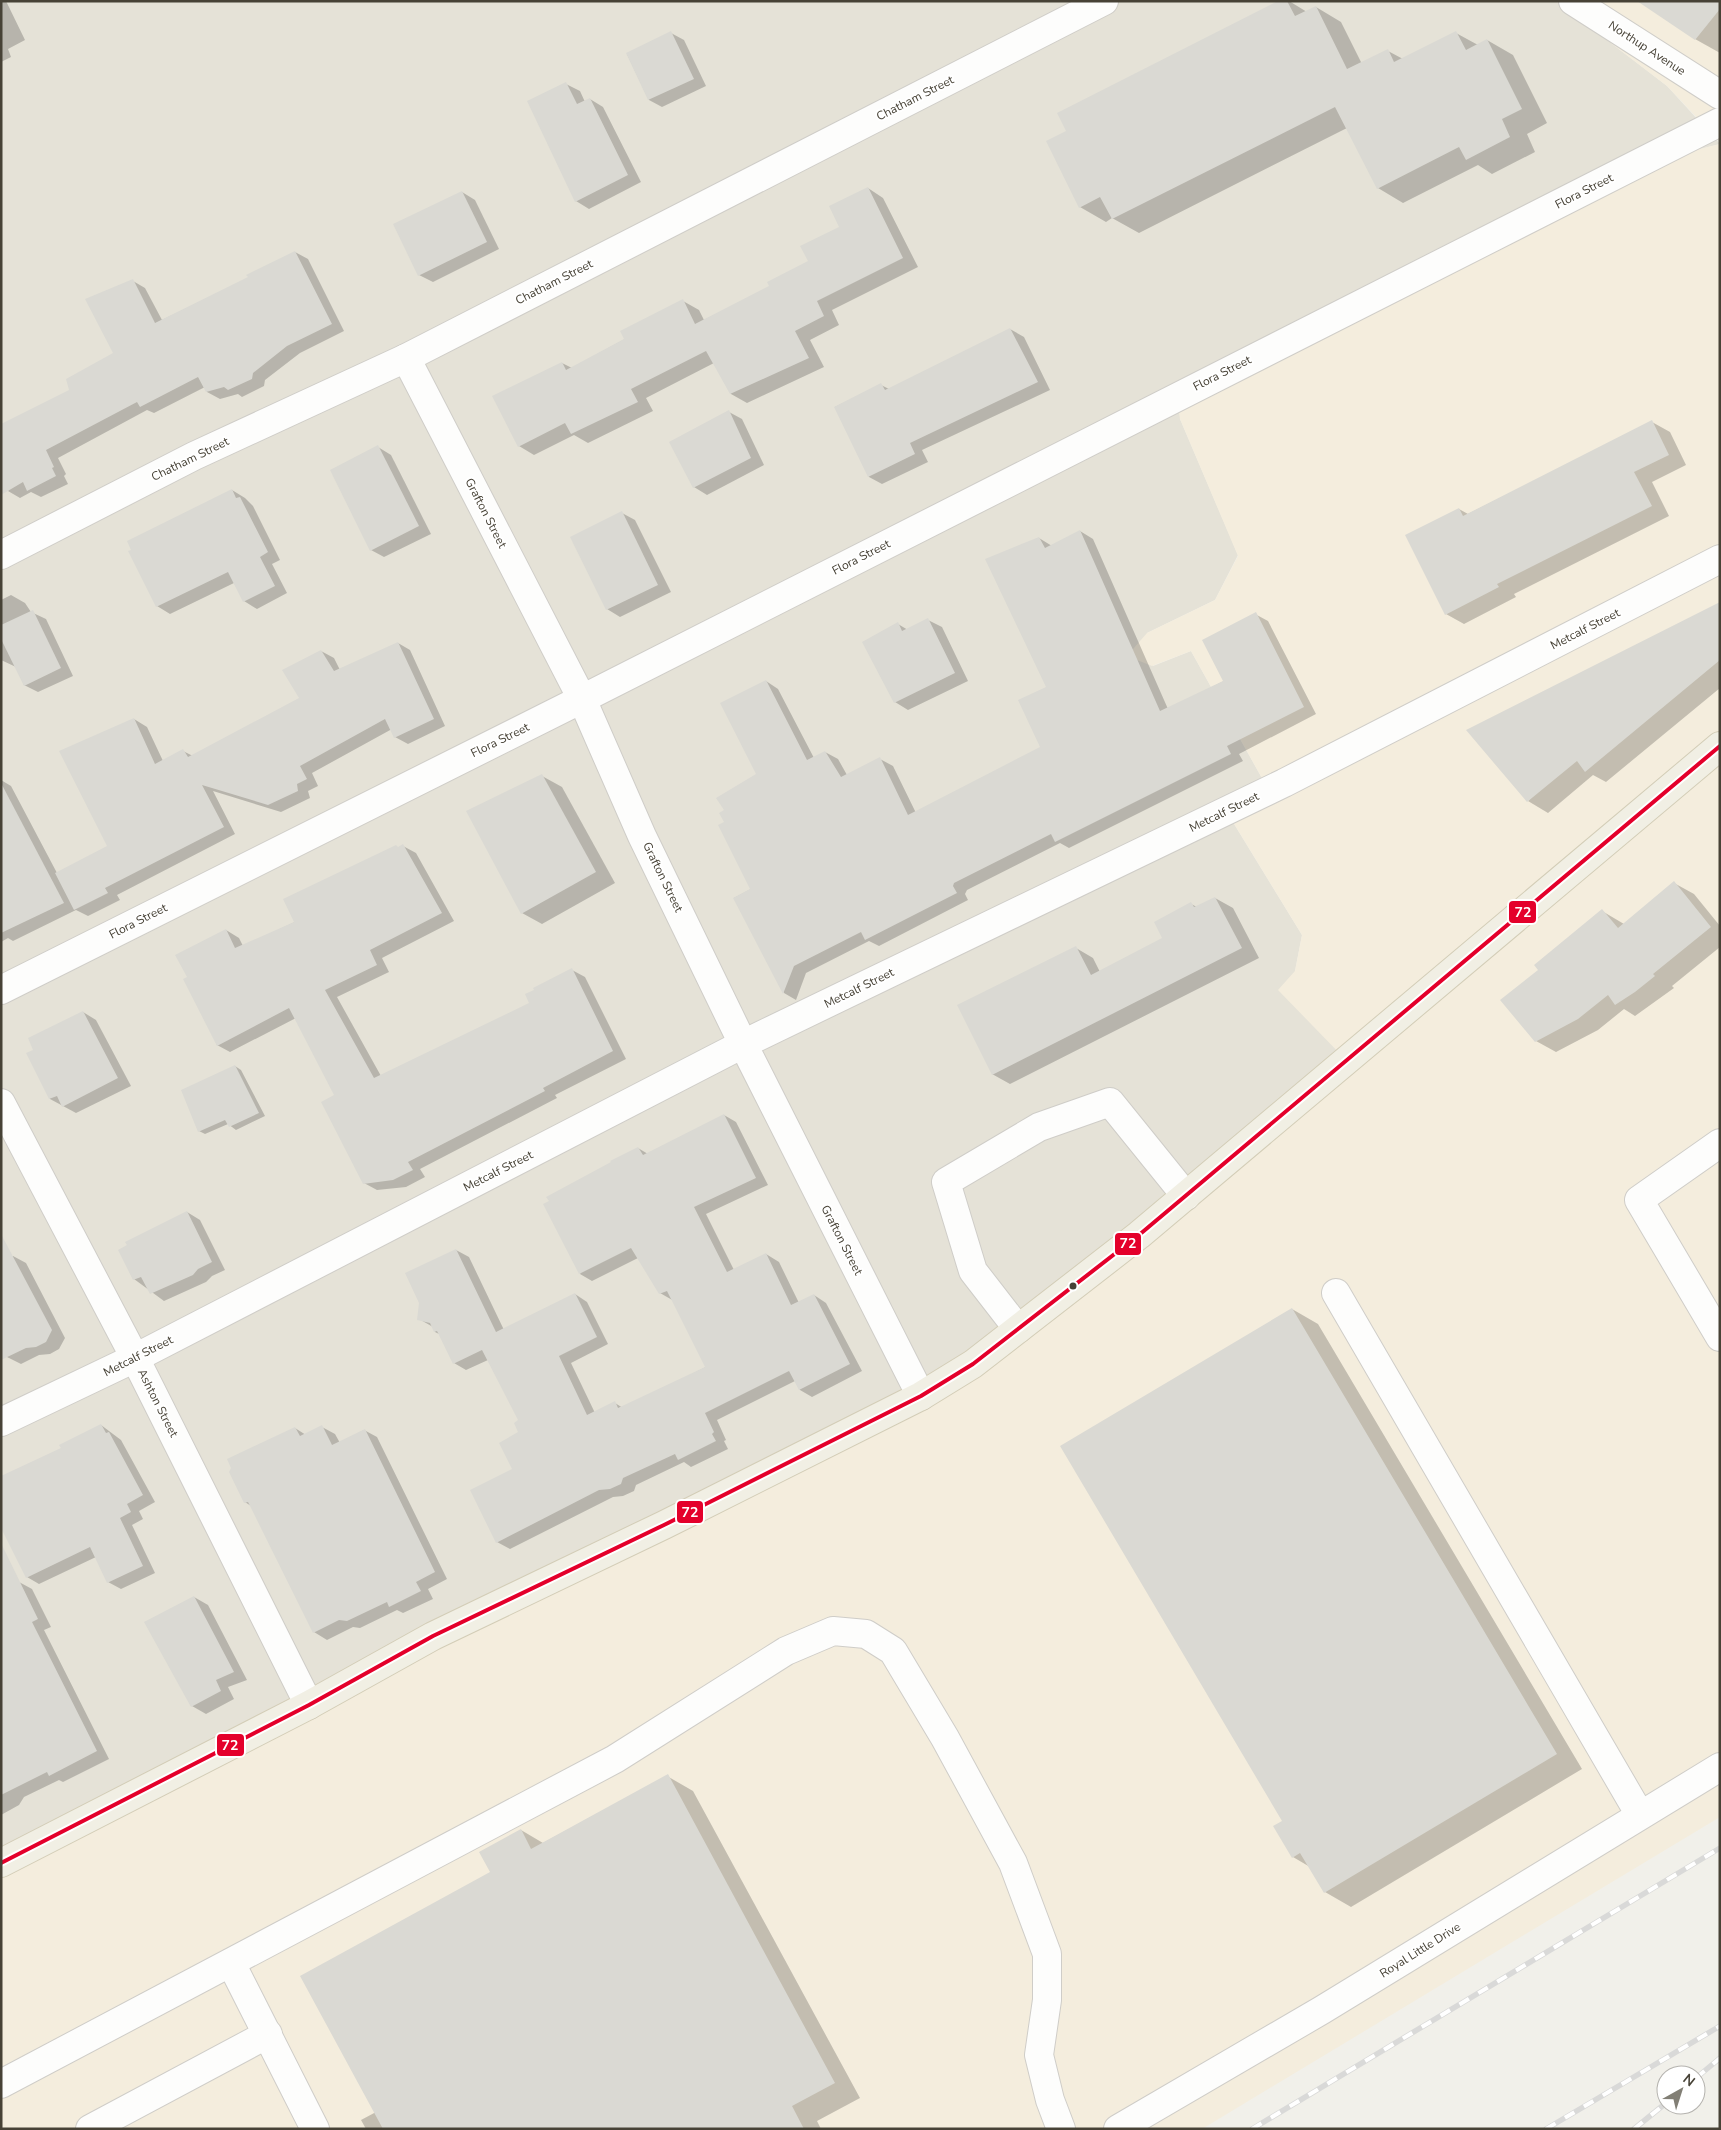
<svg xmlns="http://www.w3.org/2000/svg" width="1721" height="2130" viewBox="0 0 1721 2130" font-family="'Nunito Sans',sans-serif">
<rect width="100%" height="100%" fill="#f1f0ea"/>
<!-- residential -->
<polygon fill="#e5e2d7" points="1,1 1556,1 1667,86 1720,144 1648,162 1180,419 1238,555 1215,600 1147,633 1153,666 1191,651 1268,789 1228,814 1302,935 1295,971 1346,1060 980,1361 1,1863"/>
<!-- commercial -->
<g fill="#f4eddd">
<polygon points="1556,1 1720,1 1720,142 1667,86"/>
<polygon points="1720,144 1720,1817 1202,2129 1,2129 1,1863 895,1410 1346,1060 1278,990 1295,971 1302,935 1228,814 1268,789 1191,651 1152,666 1127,656 1147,633 1215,600 1238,556 1180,419 1178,406 1647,162"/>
</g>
<!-- shadow -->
<g fill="#0003">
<polygon points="1,1 6,1 25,40 8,49 11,57 1,62"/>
<polygon points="1281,1 1289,1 1307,12 1316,7 1341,22 1362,64 1388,51 1403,59 1456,33 1478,45 1487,40 1513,55 1547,123 1527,134 1535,152 1492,174 1478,165 1403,203 1378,188 1347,128 1139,233 1112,218 1106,222 1080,207 1068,132"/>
<polygon points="1720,1 1720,53 1695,39"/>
<polygon points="671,33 684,40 706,86 662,107 649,100 627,54"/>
<polygon points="566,84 580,91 585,102 590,99 603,107 641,182 589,209 576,201"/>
<polygon points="868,188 883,198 918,267 832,310 839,325 810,340 824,367 747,403 731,394 714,363 646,398 653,411 588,443 574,435 534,455 519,446 562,363 572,368 625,339 683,301 699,310 704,320 771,287 809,262 840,227"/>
<polygon points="462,192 475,200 499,249 433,282 419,275"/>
<polygon points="295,252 308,259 344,331 300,353 265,380 264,386 242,397 238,394 220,399 207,392 205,387 154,413 147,410 58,458 66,474 64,476 68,484 41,497 31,492 20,498 8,491 70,391 114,354 133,281 145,288 162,320 249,278"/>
<polygon points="1010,329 1024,337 1050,390 922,450 928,462 882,484 869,477 835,407 881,385 889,389"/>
<polygon points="729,412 742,419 764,465 707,495 694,487"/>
<polygon points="1652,422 1670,432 1686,465 1652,482 1669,516 1514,594 1516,597 1464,624 1446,614 1459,509 1468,514"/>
<polygon points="378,447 391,455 431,534 384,557 371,550"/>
<polygon points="232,490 245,498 253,506 280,560 272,564 287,593 257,609 244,601 234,583 170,614 157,606"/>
<polygon points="622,513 635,520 671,592 620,617 607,609"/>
<polygon points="1080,531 1093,539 1168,709 1224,681 1255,614 1268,621 1316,714 1239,754 1243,761 1069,848 1060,843 967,890 965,894 968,900 879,946 869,941 806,973 796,1000 784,993 734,898 751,889 726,822 725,811 758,775 766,681 778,689 814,758 825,752 838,759 847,775 880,759 893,766 916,813 1042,748 1047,688 1039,538 1052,546"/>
<polygon points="11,595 25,603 31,612 46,619 73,676 38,692 24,685 16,667 1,660 1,600"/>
<polygon points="1720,604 1720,688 1606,782 1593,775 1548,813 1528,801"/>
<polygon points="928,620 942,627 968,681 908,710 895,702 898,624 908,630"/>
<polygon points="398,643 410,650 445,726 408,744 395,737 392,729 312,773 318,786 308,791 310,798 281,812 213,791 235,834 117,895 120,900 88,916 76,910 13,941 8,938 1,942 1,780 11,786 57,873 109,847 134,719 147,727 163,761 183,751 193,756 300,699 321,651 334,658 340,670"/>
<polygon points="542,776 562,787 615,883 542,924 522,913"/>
<polygon points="403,846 416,853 454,921 382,958 389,972 337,997 381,1076 531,1003 572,970 585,977 626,1059 555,1095 557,1098 420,1169 425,1177 406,1187 377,1190 364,1183 336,1096 296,1018 230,1052 217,1045 189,978 226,930 239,938 243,946 295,922"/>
<polygon points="1674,883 1694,894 1720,926 1720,947 1672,986 1674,988 1635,1016 1624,1009 1598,1030 1556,1052 1536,1041 1540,970 1602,911 1624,924"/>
<polygon points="1215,898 1233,908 1259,958 1010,1084 992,1074 1076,948 1093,958 1100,972 1164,939 1191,904 1197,907"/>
<polygon points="83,1012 96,1020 131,1086 76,1113 50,1099 35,1050"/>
<polygon points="235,1066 241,1070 265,1116 236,1130 228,1124 205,1134 199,1131"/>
<polygon points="724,1115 736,1122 768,1185 706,1214 734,1270 766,1254 779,1262 799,1303 814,1295 826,1303 862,1371 812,1397 800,1390 795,1381 717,1420 726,1440 724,1441 728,1449 691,1467 684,1462 636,1485 634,1491 623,1496 613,1497 510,1549 497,1542 514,1469 520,1421 488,1360 466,1370 454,1363 441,1335 435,1332 433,1327 419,1319 456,1250 469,1257 504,1330 575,1294 587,1302 608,1344 571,1363 595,1413 615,1403 623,1408 706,1367 674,1301 660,1293 638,1258 592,1281 580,1274 638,1148 648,1154"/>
<polygon points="187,1212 200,1220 225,1270 212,1276 206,1282 164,1301 134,1279"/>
<polygon points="13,1256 26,1263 65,1338 59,1349 50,1354 39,1355 21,1364 7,1357 10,1257"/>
<polygon points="1292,1309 1318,1324 1582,1769 1351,1907 1325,1892 1310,1867 1293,1857 1284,1821"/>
<polygon points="101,1425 121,1440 155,1502 139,1511 143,1519 132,1525 155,1573 121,1589 108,1582 96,1557 39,1584 27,1577 62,1448"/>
<polygon points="322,1427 335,1434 340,1443 364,1430 377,1437 447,1579 428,1589 433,1599 403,1613 397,1610 360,1628 353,1627 327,1640 314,1632 251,1506 245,1502 295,1428 306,1435"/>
<polygon points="19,1582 32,1589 51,1627 44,1630 109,1759 63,1782 59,1780 24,1797 19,1805 1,1815 1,1715"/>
<polygon points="194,1597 208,1605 247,1680 228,1687 234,1699 206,1714 192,1706"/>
<polygon points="667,1776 693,1791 860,2098 817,2121 821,2129 366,2129 361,2120 376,2112 492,1872 521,1830 543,1843"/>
</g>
<!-- building -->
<g fill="#dad9d3">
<polygon points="1278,1 1287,1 1295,16 1316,6 1347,69 1388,49 1394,62 1456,31 1466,50 1487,39 1522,109 1502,119 1510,137 1466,160 1459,147 1377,189 1335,107 1112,219 1100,197 1079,208 1046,141 1066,131 1057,113"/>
<polygon points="1637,1 1720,1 1720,9 1695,40"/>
<polygon points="671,31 694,79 648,100 626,53"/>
<polygon points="566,82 577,104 590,98 628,175 575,202 527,101"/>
<polygon points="868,187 903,258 817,301 824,316 795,331 809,358 730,394 706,351 631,389 638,402 571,434 565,423 518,447 492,396 562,362 566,370 624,339 620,331 683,299 695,324 769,286 767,282 808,261 800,246 839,227 829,206"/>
<polygon points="462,191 487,242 418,276 393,224"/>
<polygon points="295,251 332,324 287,346 253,373 252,379 228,390 224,387 206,392 198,377 140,407 137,402 46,450 54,467 52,468 56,476 27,491 23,482 1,495 1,424 69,390 66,379 113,353 85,299 133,279 155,323 248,277 246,275"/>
<polygon points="1010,328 1038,382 910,443 915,454 868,477 834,407 881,383 885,390"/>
<polygon points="729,410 751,458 693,488 669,442"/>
<polygon points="1652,420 1669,455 1634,472 1652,506 1497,584 1499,587 1445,615 1405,535 1459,508 1463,516"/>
<polygon points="378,445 419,526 370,551 330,470"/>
<polygon points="232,489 236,498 240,497 268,552 260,557 275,586 243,602 228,572 156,607 128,551 131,550 127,541"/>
<polygon points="622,511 658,585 606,610 570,537"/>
<polygon points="1080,530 1160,711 1223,681 1202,640 1256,612 1304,707 1227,746 1231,754 1055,842 1051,834 954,883 953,886 957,893 865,940 861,932 794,966 783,994 733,898 750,889 718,825 724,822 719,813 724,810 716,798 756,774 720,703 766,680 807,760 825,751 841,777 880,757 908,815 1040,747 1018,700 1046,687 985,559 1039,537 1045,548"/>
<polygon points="1720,602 1720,660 1585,772 1577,761 1527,802 1466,730"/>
<polygon points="33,610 61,668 24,686 1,639 1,625"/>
<polygon points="928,618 955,673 894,703 862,642 898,622 902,631"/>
<polygon points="398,642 434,719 394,738 385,719 300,766 307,779 297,784 298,791 268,805 202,785 224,827 105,888 108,893 74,910 55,873 107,846 59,751 134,718 155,764 183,749 188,757 299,698 282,670 321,650 334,671"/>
<polygon points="542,774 596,872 521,914 466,811"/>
<polygon points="1,783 64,903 1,933"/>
<polygon points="403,844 442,913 370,950 377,965 325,990 374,1078 529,1003 525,994 534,990 533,988 572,968 613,1051 543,1088 545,1091 408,1162 413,1170 393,1180 363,1184 321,1102 334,1095 289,1008 217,1046 183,979 187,977 175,955 226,929 235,948 294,922 283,899 396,845 398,847"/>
<polygon points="1674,881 1711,927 1653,974 1655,976 1635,992 1615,1005 1608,995 1578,1019 1535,1042 1500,1000 1538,970 1534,965 1602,909 1618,928"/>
<polygon points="1215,897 1242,948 992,1075 957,1005 1076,946 1091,975 1162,938 1154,922 1191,902 1194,907"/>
<polygon points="83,1011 118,1078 62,1107 57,1096 49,1099 26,1053 33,1050 28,1038"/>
<polygon points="235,1065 259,1113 229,1127 225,1120 198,1132 181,1090"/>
<polygon points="724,1114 756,1178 694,1207 727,1272 766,1253 791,1305 814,1294 850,1364 799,1390 789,1371 705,1413 714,1432 712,1434 716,1441 678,1460 675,1454 623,1478 621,1484 610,1489 599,1490 496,1543 470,1490 512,1469 499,1443 518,1432 514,1423 518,1420 482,1350 453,1364 437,1331 434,1332 430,1323 417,1320 419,1303 405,1273 456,1249 496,1332 575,1293 597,1337 559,1356 587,1415 615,1401 618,1408 705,1367 667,1291 659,1294 631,1248 579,1274 543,1204 549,1201 546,1197 611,1162 610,1161 638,1147 643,1155"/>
<polygon points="187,1211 212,1262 198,1269 193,1275 150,1294 141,1277 133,1280 118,1250 127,1245 125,1242"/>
<polygon points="1,1234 52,1330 46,1342 36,1347 26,1348 1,1360"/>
<polygon points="1292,1308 1557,1754 1324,1893 1300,1853 1292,1858 1273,1826 1282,1821 1060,1446"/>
<polygon points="101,1424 106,1433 109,1432 143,1495 127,1504 131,1512 120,1518 143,1566 107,1583 90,1547 26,1578 1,1528 1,1476 61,1448 59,1445"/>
<polygon points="322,1425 332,1445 365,1429 435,1572 416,1582 421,1591 389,1607 387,1602 347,1621 339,1620 313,1633 248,1502 244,1503 229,1472 231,1468 227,1459 295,1427 300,1436"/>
<polygon points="1,1543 38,1619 32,1622 97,1751 49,1776 47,1772 1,1795"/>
<polygon points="194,1596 234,1672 216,1680 221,1691 191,1707 144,1622"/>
<polygon points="668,1774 835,2083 792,2106 804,2129 383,2129 300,1976 490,1872 479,1852 521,1829 531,1849"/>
</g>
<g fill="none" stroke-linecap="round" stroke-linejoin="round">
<defs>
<g id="minor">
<polyline points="1573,1 1720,95"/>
<polyline points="406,358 582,699 642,836 743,1044 921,1396"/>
<polyline points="1,555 194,456 406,358 1104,1"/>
<polyline points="1,990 582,699 1720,122"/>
<polyline points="1,1103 135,1358 309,1705"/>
<polyline points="1720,1143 1639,1200 1720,1337"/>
<polyline points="1336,1293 1640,1815"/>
<polyline points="1018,1329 973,1271 946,1182 1039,1127 1110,1102 1186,1196"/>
<polyline points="1,1422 135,1358 743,1044 1284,783 1720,559"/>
<polyline points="231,1963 315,2129"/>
<polyline points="1,2084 615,1759 786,1651 833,1631 866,1634 893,1651 945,1738 1013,1863 1047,1954 1047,2000 1039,2055 1050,2100 1061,2129"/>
<polyline points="90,2129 268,2034"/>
<polyline points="1118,2129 1322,2010 1720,1767"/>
</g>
<polyline id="major" points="1,1863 309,1705 433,1636 664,1525 921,1396 973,1364 1139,1235 1720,746"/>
</defs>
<!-- minor casing -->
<use href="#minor" stroke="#cfcdc8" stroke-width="30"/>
<!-- major casing -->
<use href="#major" stroke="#d3cdb7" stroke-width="30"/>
<!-- minor -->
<use href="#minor" stroke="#fdfdfc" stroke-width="28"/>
<!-- major -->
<use href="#major" stroke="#f1efe4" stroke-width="28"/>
<defs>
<g id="rail">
<polyline points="1696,2078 1720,2058"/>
<polyline points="1252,2129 1720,1848"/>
<polyline points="1546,2129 1720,2026"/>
<polyline points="1634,2129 1666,2103"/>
</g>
</defs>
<!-- rail casing -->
<use href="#rail" stroke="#d9d9d8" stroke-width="5.5"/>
<!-- rail -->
<use href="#rail" stroke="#fff" stroke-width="4" stroke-dasharray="11" stroke-linecap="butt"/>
<defs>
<polyline id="bus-1" points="1,1863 309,1705 433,1636 664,1525 921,1396 973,1364 1139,1235 1720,746"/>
</defs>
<!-- bus-1 casing -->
<use href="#bus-1" stroke="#fff" stroke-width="8"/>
<!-- bus-1 -->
<use href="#bus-1" stroke="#e4002b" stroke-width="4"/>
</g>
<!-- markers -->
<circle fill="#474236" stroke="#fff" stroke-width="2" cx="1073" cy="1286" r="4.5"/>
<g text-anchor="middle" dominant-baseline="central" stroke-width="4" stroke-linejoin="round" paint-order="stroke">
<!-- street labels -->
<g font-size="12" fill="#474236" stroke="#fff">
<text transform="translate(1647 48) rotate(33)">Northup Avenue</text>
<text transform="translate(915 98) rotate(-27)">Chatham Street</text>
<text transform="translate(1584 191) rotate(-27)">Flora Street</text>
<text transform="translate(554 282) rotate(-27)">Chatham Street</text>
<text transform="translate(1222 373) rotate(-27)">Flora Street</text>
<text transform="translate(190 459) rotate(-26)">Chatham Street</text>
<text transform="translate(486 513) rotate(63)">Grafton Street</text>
<text transform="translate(861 557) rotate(-27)">Flora Street</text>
<text transform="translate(1585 629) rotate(-27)">Metcalf Street</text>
<text transform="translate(500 740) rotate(-26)">Flora Street</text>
<text transform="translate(1224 812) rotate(-26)">Metcalf Street</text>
<text transform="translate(663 877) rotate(64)">Grafton Street</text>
<text transform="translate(138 921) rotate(-27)">Flora Street</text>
<text transform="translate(859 988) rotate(-26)">Metcalf Street</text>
<text transform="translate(498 1171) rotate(-27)">Metcalf Street</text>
<text transform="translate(842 1240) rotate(63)">Grafton Street</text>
<text transform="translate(138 1356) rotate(-27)">Metcalf Street</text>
<text transform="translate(158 1403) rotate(63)">Ashton Street</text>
<text transform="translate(1420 1950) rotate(-32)">Royal Little Drive</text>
</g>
</g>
<g stroke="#fff" stroke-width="2">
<rect x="1508" y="900" width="29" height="24" rx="5" fill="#e4002b"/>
<rect x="1114" y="1232" width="28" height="24" rx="5" fill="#e4002b"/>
<rect x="676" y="1500" width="28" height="24" rx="5" fill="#e4002b"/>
<rect x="216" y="1733" width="29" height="24" rx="5" fill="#e4002b"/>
</g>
<g font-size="14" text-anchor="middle" font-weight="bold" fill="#fff">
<text x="1523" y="917">72</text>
<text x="1128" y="1248">72</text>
<text x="690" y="1517">72</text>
<text x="230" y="1750">72</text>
</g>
<!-- border -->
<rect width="1721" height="2130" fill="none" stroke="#474236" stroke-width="5"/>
<!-- north arrow -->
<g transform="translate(1681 2090) rotate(39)"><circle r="24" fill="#ffffff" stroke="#b5b3af"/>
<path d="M0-4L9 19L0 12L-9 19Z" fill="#827f75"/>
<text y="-8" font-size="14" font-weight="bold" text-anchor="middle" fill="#474236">N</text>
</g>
</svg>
